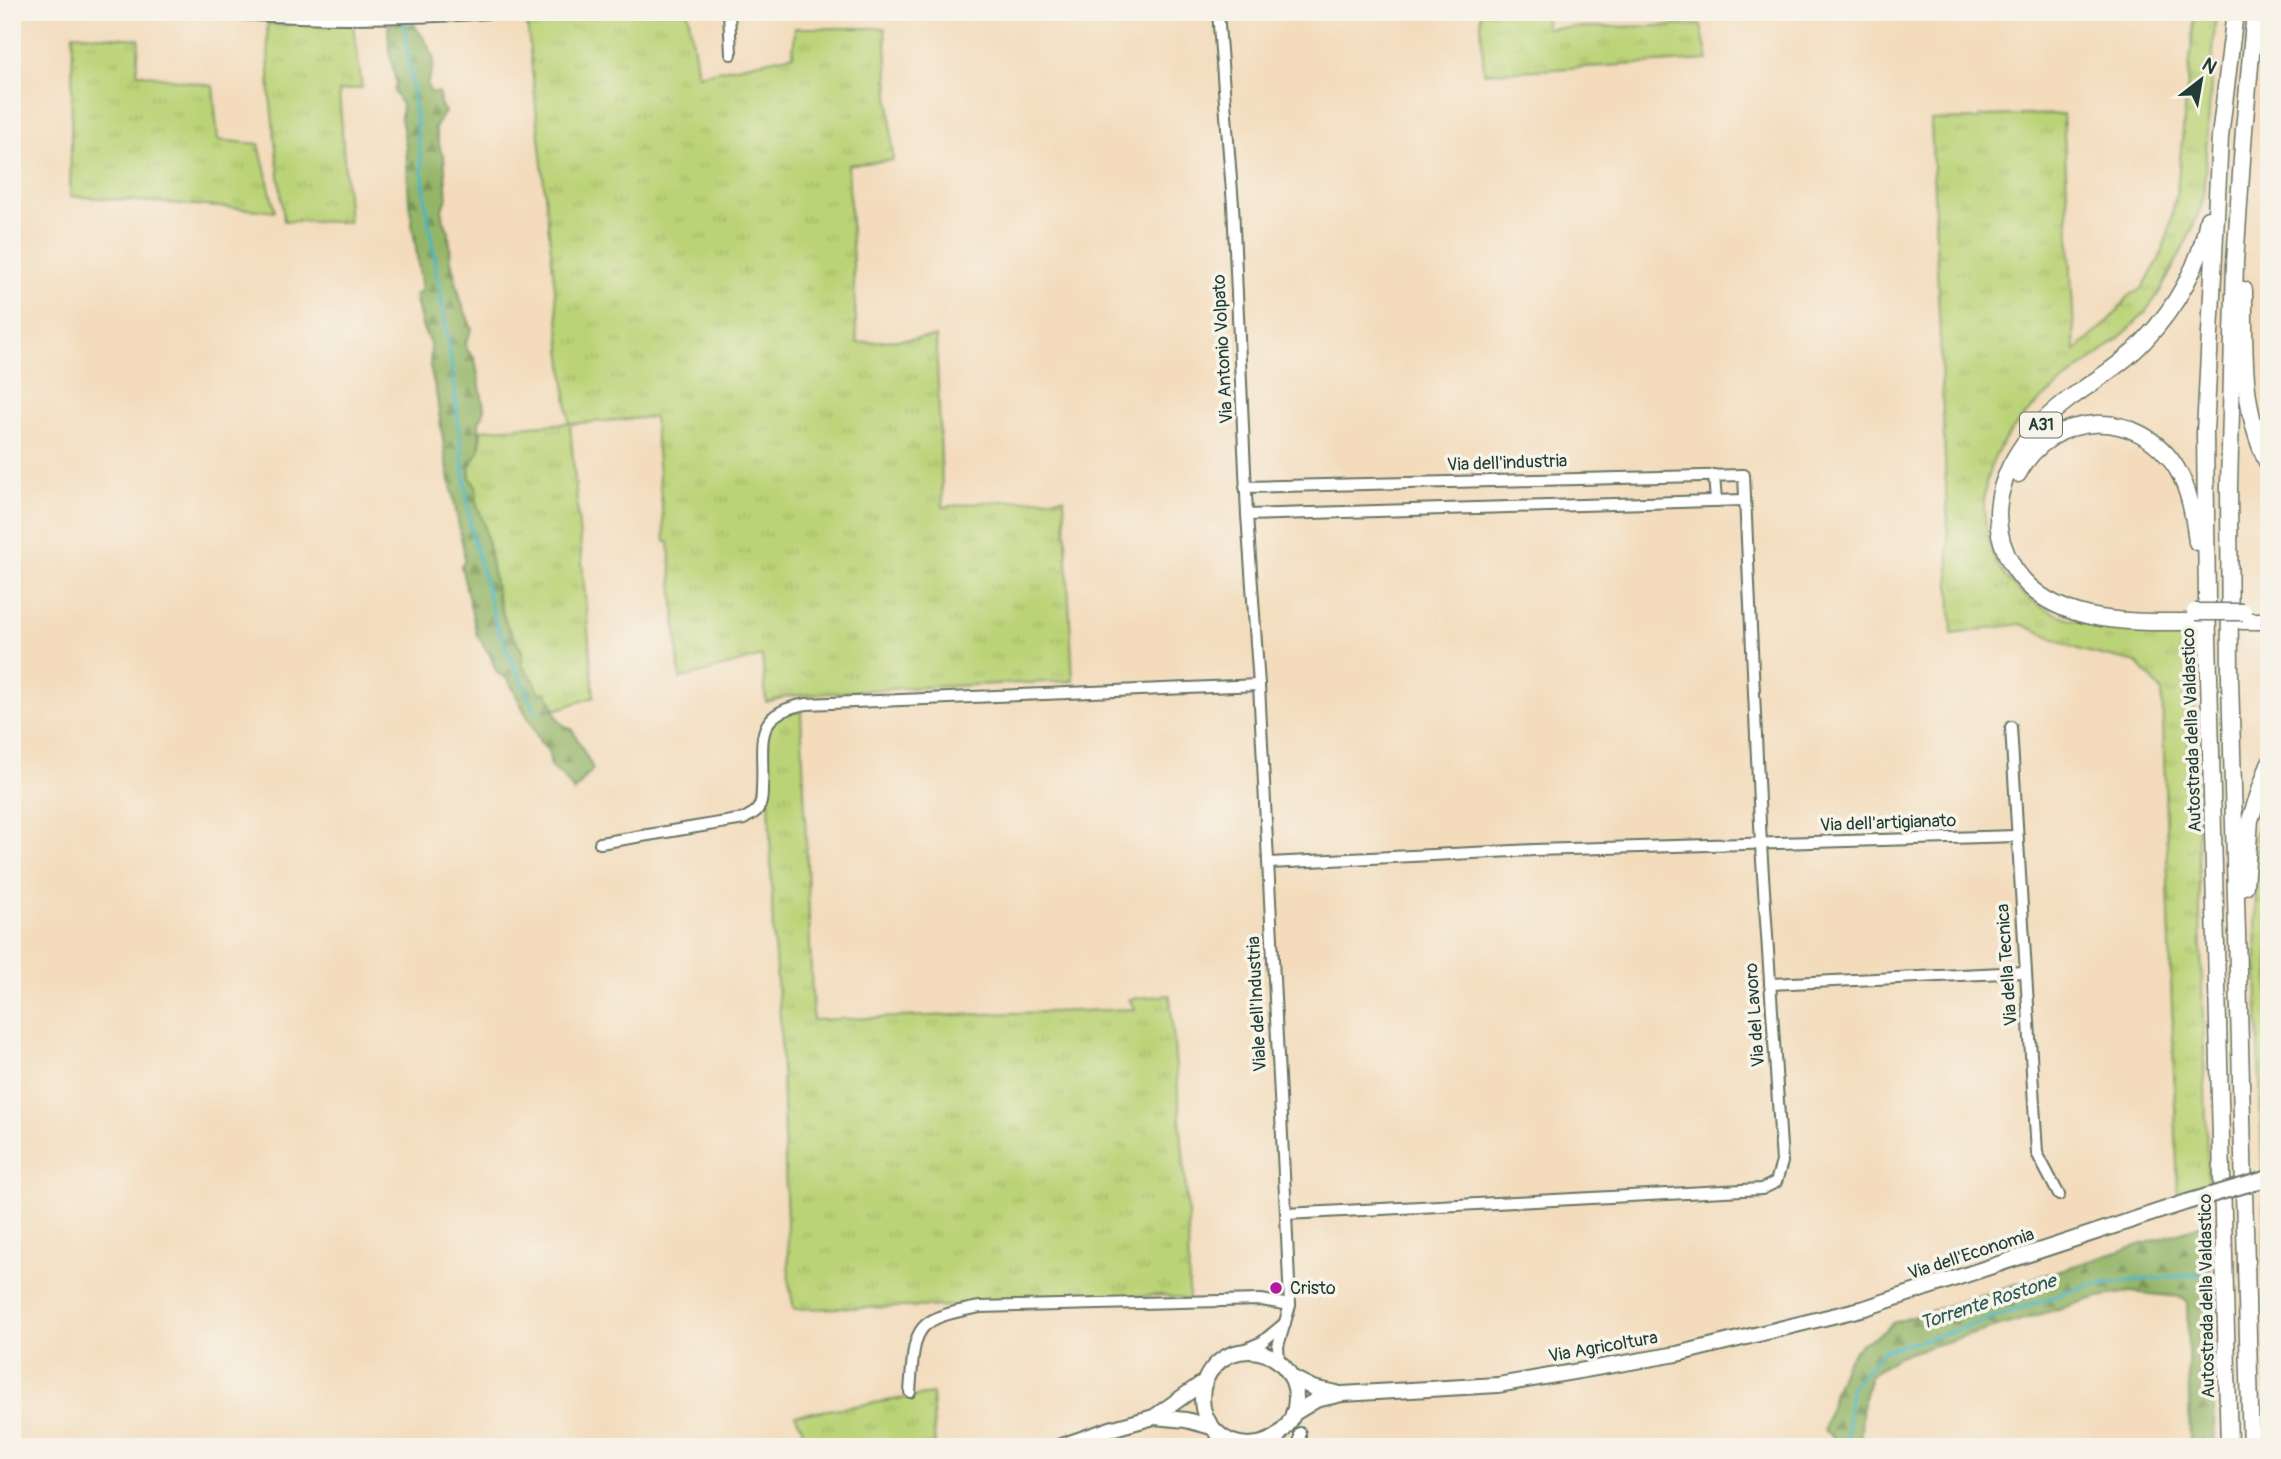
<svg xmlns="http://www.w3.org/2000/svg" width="2281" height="1459" viewBox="0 0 2281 1459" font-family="Pangolin,sans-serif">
<defs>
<pattern id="grass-tufts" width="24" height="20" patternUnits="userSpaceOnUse" patternTransform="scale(1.75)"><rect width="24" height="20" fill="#bbd377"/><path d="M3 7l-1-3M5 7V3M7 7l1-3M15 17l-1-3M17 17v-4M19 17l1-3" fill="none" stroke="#a0b668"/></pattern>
<pattern id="forest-firs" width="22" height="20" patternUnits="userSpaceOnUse" patternTransform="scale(1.75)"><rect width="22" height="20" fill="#94b568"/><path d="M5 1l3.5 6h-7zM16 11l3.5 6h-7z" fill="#789456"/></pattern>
</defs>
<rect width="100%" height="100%" fill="#f7f3e8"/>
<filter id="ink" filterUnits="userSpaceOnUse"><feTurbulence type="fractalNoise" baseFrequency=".0143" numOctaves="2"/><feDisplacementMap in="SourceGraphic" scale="14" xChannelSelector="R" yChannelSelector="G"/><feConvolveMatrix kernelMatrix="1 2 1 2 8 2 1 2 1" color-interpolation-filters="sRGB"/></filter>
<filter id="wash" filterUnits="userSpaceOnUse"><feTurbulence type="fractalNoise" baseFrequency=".00686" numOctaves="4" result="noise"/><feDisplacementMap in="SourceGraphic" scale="28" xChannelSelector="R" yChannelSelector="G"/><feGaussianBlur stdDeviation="1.57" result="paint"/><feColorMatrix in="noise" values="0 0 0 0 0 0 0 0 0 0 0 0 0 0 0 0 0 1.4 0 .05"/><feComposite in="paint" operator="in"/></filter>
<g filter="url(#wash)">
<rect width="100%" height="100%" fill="#f3dbbb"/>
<!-- grass -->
<g fill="url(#grass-tufts)" stroke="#6d8856" stroke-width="2">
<polygon points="639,12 688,12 698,75 793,55 795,28 885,28 893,160 848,165 857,343 936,337 943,507 986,502 1064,498 1073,681 901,688 789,696 766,702 762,656 680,679 669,542 665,542 654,417 570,424 594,697 555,710 552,701 545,692 540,694 533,679 522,666 522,651 506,624 498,599 484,524 477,504 476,486 470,478 469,467 480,449 481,430 569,423 527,22"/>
<polygon points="1480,12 1546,12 1546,28 1701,25 1708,60 1484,73"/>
<path d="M2195 12H2216C2213 54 2210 97 2207 139 2205 160 2206 182 2202 202 2199 219 2178 258 2169 275 2161 291 2149 309 2136 322 2081 379 1973 422 1985 518 1987 534 1989 550 1997 564 2038 632 2123 630 2192 630L2208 1193 2178 1201 2162 691 2137 663 2080 650 2021 624 1952 634 1931 120 1979 119 1980 116 2063 114 2075 351 2108 322 2129 296 2142 288 2159 260 2169 231 2177 189Z"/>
<polygon points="308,23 353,25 362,88 339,91 349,222 284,221 270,96 267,24"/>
<polygon points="73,34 139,39 137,73 213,86 218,140 259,144 275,211 70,196"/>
<polygon points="801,711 813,1020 1135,1009 1129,999 1170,995 1188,1214 1189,1300 1163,1295 974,1302 959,1306 794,1309 789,1284 780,1016 773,935 767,730 779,713"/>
<polygon points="2269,793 2269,1170 2262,1173 2254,837"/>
<polygon points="2269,1194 2269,1447 2263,1196"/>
<polygon points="932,1394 935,1447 803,1447 802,1427 795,1415"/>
</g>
<!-- forest -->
<g fill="url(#forest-firs)" stroke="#5a794e" stroke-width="2">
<path d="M388 24H414C430 50 441 54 427 84L430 92 439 93 440 104 445 112 435 128 441 152 444 156 447 199 442 209 444 221 449 232 451 261 461 301 472 329 466 342 467 350 475 359 484 408 483 416 479 421 480 449 469 467 470 478 476 486 477 504 484 524 498 599 506 624 522 651V666L533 679 540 694 546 692C555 705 554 725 572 729L593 769 574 792 563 776 551 768 549 752 540 742 508 679 497 673 490 655 477 635 461 566 464 561V552L446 460 436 392 430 367 431 346 422 326 415 295 422 290 409 202 406 146 401 118 402 105 394 92 396 83 389 50Z"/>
<polygon points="2209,1223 2215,1447 2190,1447 2187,1301 2179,1297 2130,1292 2099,1297 1899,1356 1870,1375 1863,1402 1860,1447 1833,1447 1833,1436 1824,1431 1834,1391 1845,1364 1860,1344 1881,1333 1893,1323"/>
</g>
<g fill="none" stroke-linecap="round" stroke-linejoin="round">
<!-- stream -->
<g stroke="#47b6bf" stroke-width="3.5">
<polyline points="404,18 427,211 451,360 471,530 497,627 536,713"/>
<polyline points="1846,1447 1851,1387 1883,1351 1956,1330 2088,1285 2209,1273"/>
</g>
</g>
</g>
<g filter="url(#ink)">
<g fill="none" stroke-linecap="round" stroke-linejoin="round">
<defs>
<g id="minor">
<path d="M215 12C311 21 408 19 505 12"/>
<polyline points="729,12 731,54"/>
<polyline points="1218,12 1233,205 1247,515 1259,685 1286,1214 1290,1305 1278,1346 1279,1362"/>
<polyline points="1714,475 1716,501"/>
<polyline points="1245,487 1744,475 1761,845 1782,1162 1776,1182 1762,1189 1286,1214"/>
<polyline points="1247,515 1744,500"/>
<polyline points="2011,727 2037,1153 2059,1195"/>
<path d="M600 843 744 819C748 816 754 814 757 810 762 804 762 796 762 788 765 745 749 713 807 704L1259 685"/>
<polyline points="1269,863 1534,850 2017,836"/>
<polyline points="1770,984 2024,972"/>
<polyline points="1229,1356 1262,1342 1285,1323"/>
<path d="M910 1392C915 1327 912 1319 980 1307L1261 1300 1290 1305"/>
<polyline points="1300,1433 1300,1447"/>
<polyline points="1236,1443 1239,1447"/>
<polyline points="1274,1447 1285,1429"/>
</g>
<g id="major">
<circle cx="1249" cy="1398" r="47"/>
<polyline points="1291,1377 1313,1388 1337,1393"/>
<polyline points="1293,1414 1316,1400 1342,1394 1498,1385 1677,1354 1865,1308 2187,1202"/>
<polyline points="1154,1417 1186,1420 1212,1427"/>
<polyline points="1058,1447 1110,1429 1154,1417 1205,1381"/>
</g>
<g id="highway">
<path d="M2244 290C2244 350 2241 410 2269 466"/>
<path d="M2018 474C2052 409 2140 407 2177 469 2190 491 2194 518 2197 542"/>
<polyline points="2242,621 2269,621"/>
<path d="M2195 622C2135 622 2052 627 2014 568 1974 504 2016 439 2069 399 2095 380 2123 364 2145 340 2176 307 2201 264 2208 219"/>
<polyline points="2245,886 2250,820 2269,764"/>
<polyline points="2229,1447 2207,600 2205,432 2220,137 2235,12"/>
<polyline points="2251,1447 2230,678 2229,486 2235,262 2244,130 2255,12"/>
</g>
</defs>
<!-- minor casing -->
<use href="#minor" stroke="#697463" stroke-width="14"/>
<!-- major casing -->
<use href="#major" stroke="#697463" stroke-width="18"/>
<!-- highway casing -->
<use href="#highway" stroke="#697463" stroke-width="19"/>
<!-- minor -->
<use href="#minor" stroke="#fff" stroke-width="10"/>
<!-- major -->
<use href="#major" stroke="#fff" stroke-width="14"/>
<!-- highway -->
<use href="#highway" stroke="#fff" stroke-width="16"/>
<defs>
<polyline id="major-bridge" points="2187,1202 2269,1178"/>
<polyline id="highway-bridge" points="2195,612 2243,612"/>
</defs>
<!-- major-bridge casing -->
<use href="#major-bridge" stroke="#697463" stroke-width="18" stroke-linecap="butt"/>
<!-- highway-bridge casing -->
<use href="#highway-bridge" stroke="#697463" stroke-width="19" stroke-linecap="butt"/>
<!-- major-bridge -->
<use href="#major-bridge" stroke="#fff" stroke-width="14"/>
<!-- highway-bridge -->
<use href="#highway-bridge" stroke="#fff" stroke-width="16"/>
</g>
</g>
<!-- markers -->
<circle fill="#b5179e" stroke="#f7f3e8" stroke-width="2.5" cx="1276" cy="1288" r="7"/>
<g text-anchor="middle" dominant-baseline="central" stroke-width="7" stroke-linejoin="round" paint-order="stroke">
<!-- shield labels -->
<rect fill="#f7f3e8" stroke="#60746a" stroke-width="2" x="2020" y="412.5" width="42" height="25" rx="5"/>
<g font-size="16" font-weight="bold" fill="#1f3d34">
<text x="2041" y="425">A31</text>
</g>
<!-- street labels -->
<g font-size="18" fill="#1f3d34" stroke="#f7f3e8">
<text transform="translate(1223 349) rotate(-93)">Via Antonio Volpato</text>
<text transform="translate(1507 463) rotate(-2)">Via dell'industria</text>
<text transform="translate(2192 730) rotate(-92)">Autostrada della Valdastico</text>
<text transform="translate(1888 823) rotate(-2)">Via dell'artigianato</text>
<text transform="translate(2007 965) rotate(-94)">Via della Tecnica</text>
<text transform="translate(1257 1004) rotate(-93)">Viale dell'Industria</text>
<text transform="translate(1755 1015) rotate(-94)">Via del Lavoro</text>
<text transform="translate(1971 1254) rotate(-18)">Via dell'Economia</text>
<text transform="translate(2207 1296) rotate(-91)">Autostrada della Valdastico</text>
<text transform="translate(1603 1347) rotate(-10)">Via Agricoltura</text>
</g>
<!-- poi labels -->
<g font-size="18" fill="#1f3d34" stroke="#f7f3e8" text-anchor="start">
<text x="1290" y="1288">Cristo</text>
</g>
<!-- water labels -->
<g font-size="19" font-style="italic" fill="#295b57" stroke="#f7f3e8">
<text transform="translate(1988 1302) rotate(-18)">Torrente Rostone</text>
</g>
</g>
<!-- margin -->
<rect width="2281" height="1459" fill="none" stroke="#f7f3e8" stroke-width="42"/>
<!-- north arrow -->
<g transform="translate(2201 80) rotate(31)" stroke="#f7f3e8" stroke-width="5" paint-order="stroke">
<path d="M0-5L12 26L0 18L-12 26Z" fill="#1f3d34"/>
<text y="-10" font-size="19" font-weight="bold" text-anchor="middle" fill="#1f3d34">N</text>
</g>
</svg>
